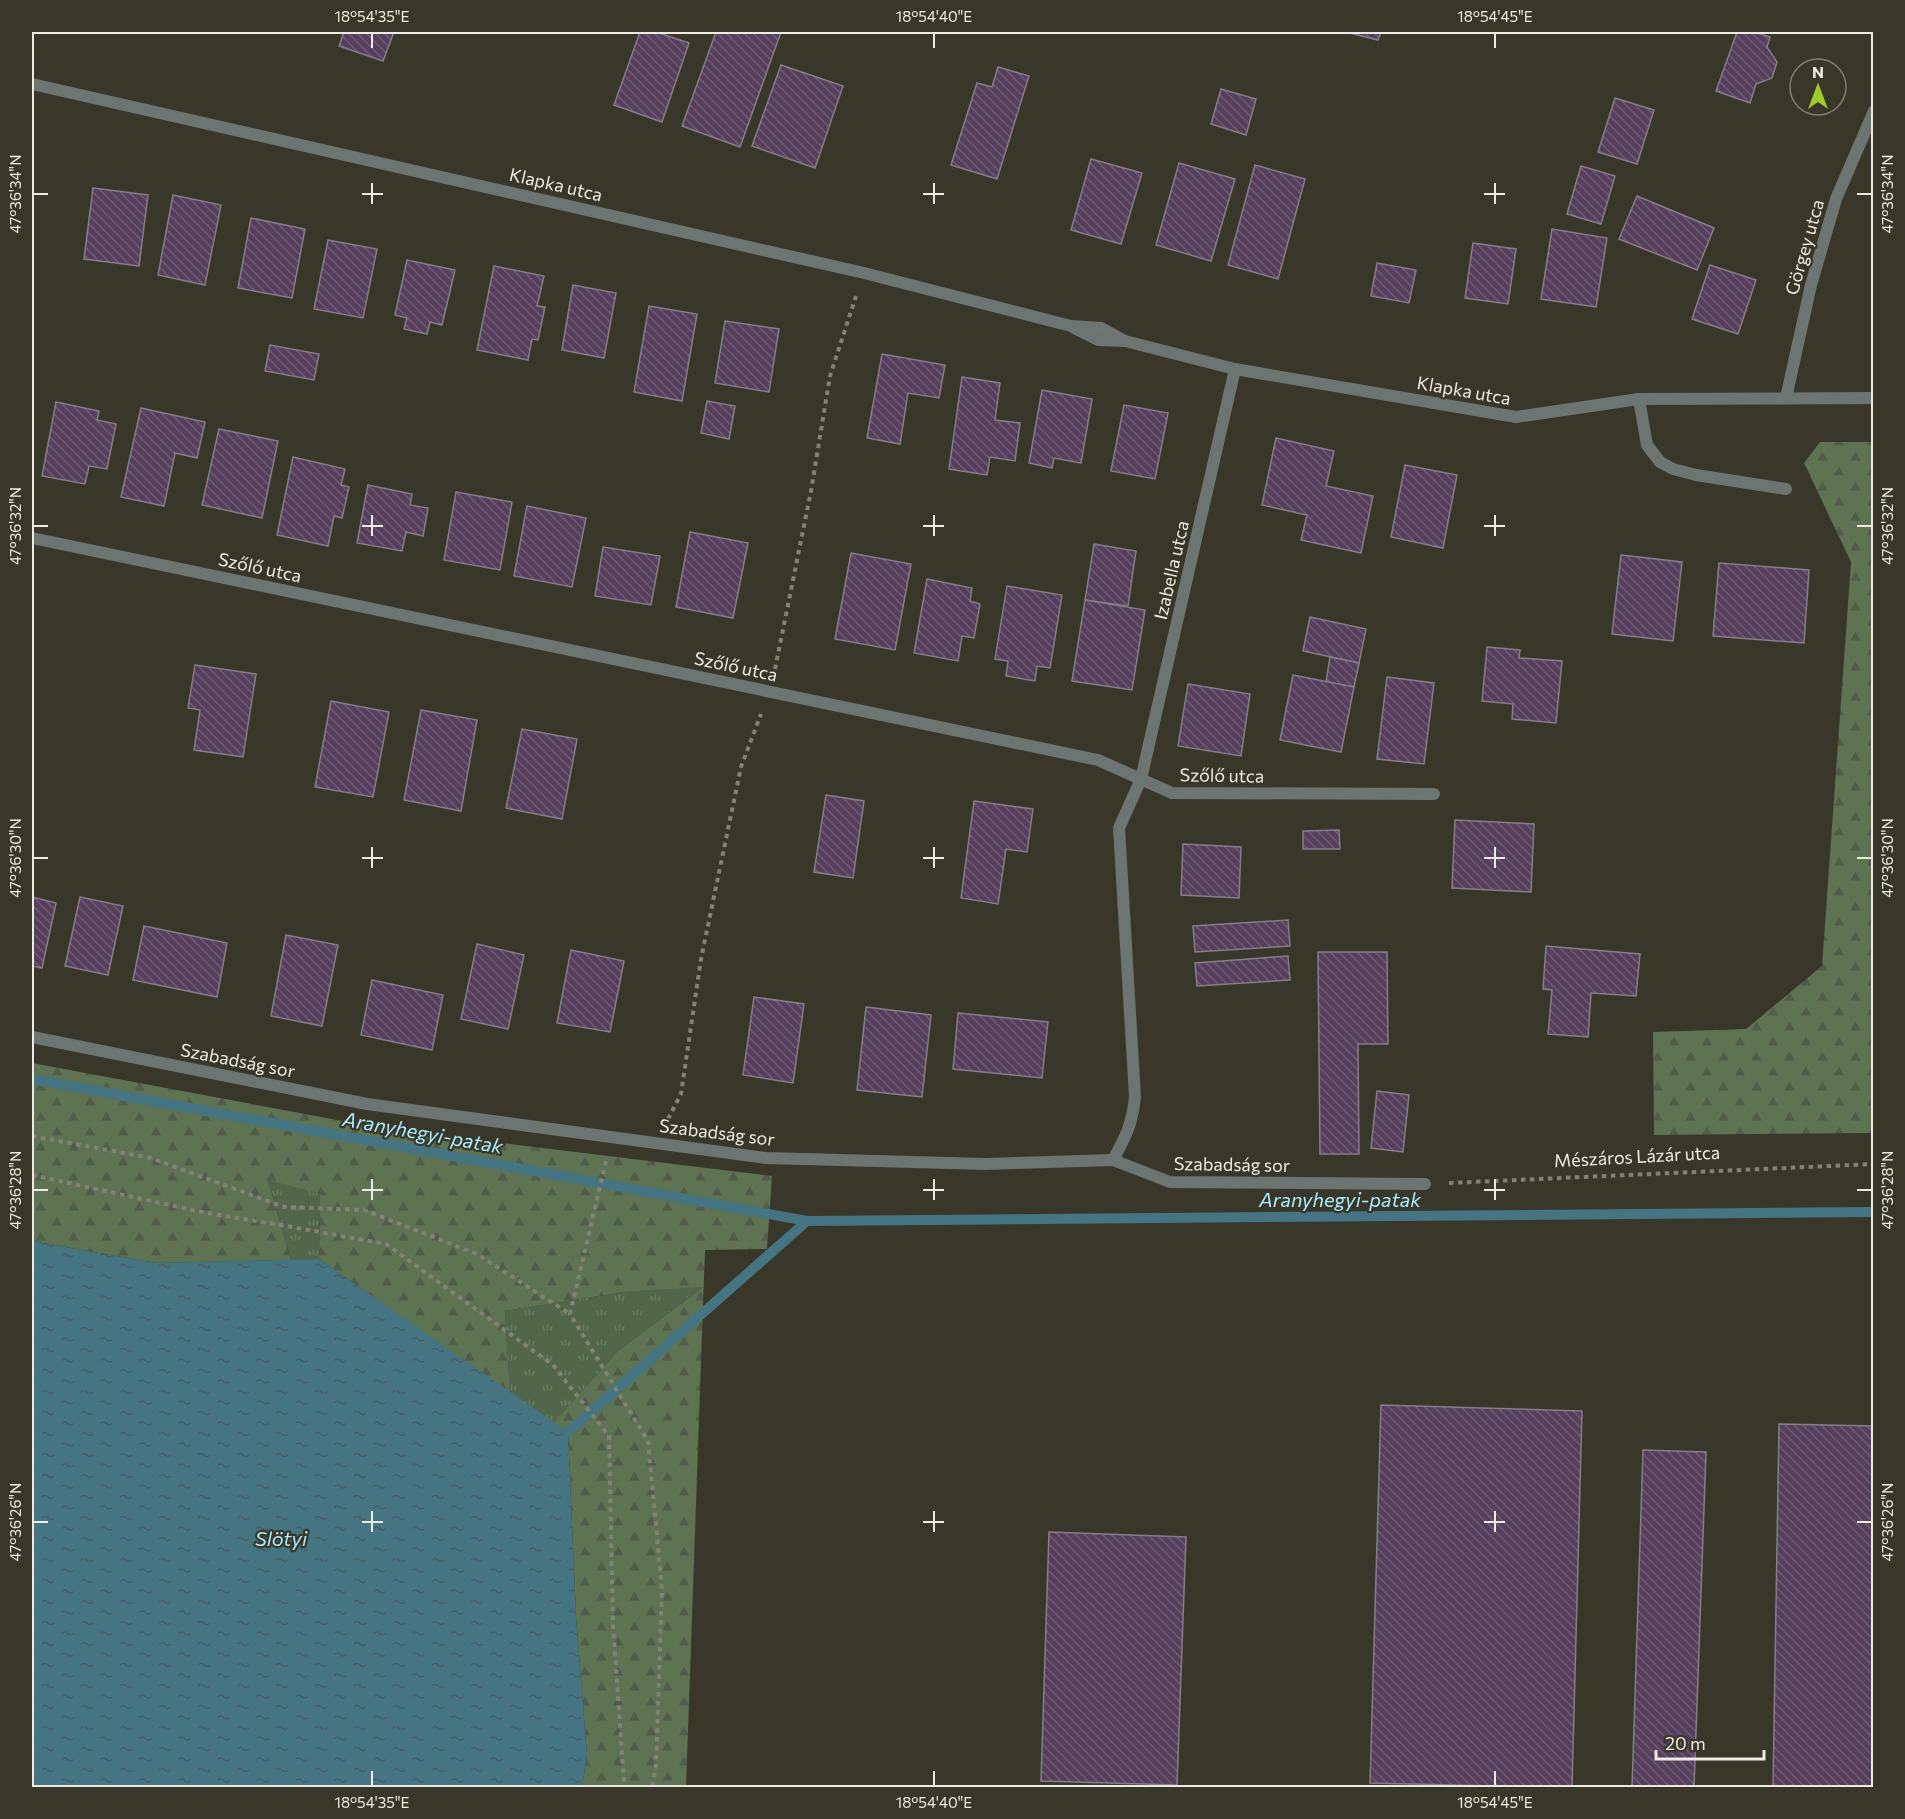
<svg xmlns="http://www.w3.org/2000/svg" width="1905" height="1819" viewBox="0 0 1905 1819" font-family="Commissioner,sans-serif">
<defs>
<pattern id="grass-tufts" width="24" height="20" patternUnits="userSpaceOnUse" patternTransform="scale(1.5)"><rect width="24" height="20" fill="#526649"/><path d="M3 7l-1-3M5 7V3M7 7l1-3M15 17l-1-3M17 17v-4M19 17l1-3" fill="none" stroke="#6b7c63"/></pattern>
<pattern id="forest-firs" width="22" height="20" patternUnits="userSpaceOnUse" patternTransform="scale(1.5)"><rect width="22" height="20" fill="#5d7352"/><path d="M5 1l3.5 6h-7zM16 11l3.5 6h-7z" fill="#525c4b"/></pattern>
<pattern id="water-ripples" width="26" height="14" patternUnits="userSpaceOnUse" patternTransform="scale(1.5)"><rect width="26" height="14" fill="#457482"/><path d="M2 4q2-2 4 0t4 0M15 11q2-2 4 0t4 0" fill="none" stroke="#465d63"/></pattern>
<pattern id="building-back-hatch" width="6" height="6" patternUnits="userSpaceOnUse" patternTransform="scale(1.5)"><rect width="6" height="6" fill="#563f5c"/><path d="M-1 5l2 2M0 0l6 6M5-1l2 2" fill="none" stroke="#6e5b73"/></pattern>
</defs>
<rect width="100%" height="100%" fill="#39372a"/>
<!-- grass -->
<g fill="url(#grass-tufts)">
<polygon points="268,1179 320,1194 319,1259 291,1260"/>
<polygon points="704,1286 618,1351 553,1423 510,1393 505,1311 624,1292"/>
</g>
<!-- forest -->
<g fill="url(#forest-firs)">
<polygon points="1820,442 1873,442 1873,1133 1654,1135 1653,1032 1746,1029 1822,966 1851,562 1804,463"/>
<polygon points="32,1063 380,1128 772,1176 767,1249 705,1250 686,1787 582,1787 587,1755 576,1616 568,1432 553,1423 618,1351 703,1287 624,1292 505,1311 510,1393 319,1259 320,1194 268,1180 291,1260 156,1263 32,1241"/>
</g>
<!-- water -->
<polygon fill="url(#water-ripples)" points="32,1241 156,1263 319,1259 568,1432 576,1616 587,1755 582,1787 32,1787"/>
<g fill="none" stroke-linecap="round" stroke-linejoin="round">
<!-- stream -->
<g stroke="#457482" stroke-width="10">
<polyline points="32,1079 807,1221 1874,1212"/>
<polyline points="568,1432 807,1221"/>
</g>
</g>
<!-- building -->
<g fill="url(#building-back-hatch)" stroke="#867d89" stroke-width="1.5">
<polygon points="344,32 394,32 383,61 339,46"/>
<polygon points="640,32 656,32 689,43 662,122 614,105"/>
<polygon points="716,32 781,32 740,147 682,126"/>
<polygon points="1346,32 1381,32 1378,40"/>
<polygon points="1737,32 1754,32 1770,37 1767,47 1777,62 1772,78 1756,84 1750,103 1716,91"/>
<polygon points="781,65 843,86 815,168 752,146"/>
<polygon points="998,67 1029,76 997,179 951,165 977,83 992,87"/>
<polygon points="1221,89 1256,99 1246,135 1211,124"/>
<polygon points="1615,98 1654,110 1637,164 1598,152"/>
<polygon points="1091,159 1142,173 1121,244 1071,230"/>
<polygon points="1179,163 1235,179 1211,261 1156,245"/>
<polygon points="1255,165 1305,179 1278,279 1228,265"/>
<polygon points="1581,166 1615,176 1601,224 1567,214"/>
<polygon points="93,188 148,195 139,266 84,259"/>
<polygon points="173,195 221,205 205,285 158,275"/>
<polygon points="1637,196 1714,228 1697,270 1619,239"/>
<polygon points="251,218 305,229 292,298 238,288"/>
<polygon points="1552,229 1607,238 1596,307 1541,299"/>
<polygon points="328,240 377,249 363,318 314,309"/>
<polygon points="1473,243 1516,249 1508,304 1465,298"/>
<polygon points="407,260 455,270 442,325 430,322 427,334 404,329 407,318 395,315"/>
<polygon points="1377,263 1416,270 1409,303 1371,296"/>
<polygon points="1710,265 1756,280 1738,334 1692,319"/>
<polygon points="494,266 544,276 537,306 545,307 538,340 532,339 528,360 477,350"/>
<polygon points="573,285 616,293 604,358 562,350"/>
<polygon points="649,306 697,314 682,401 634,392"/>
<polygon points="725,321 779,329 769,392 715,383"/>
<polygon points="270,345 319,354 314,380 265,371"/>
<polygon points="882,354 945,365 939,398 908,393 900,444 867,438"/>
<polygon points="962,377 1000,383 995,420 1020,423 1015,461 990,457 987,475 949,469"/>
<polygon points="1042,390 1092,399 1081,463 1054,458 1052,468 1029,463"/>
<polygon points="707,401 735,406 729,439 701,433"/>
<polygon points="56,402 99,411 97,420 116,424 107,469 89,466 85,484 42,476"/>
<polygon points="1124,405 1168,413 1155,479 1111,471"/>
<polygon points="141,408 205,422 197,458 175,453 164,506 121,497"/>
<polygon points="219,429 278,441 262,518 202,505"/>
<polygon points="1276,438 1334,451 1326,486 1373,496 1361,553 1301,540 1307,515 1262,505"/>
<polygon points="293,457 345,469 341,485 349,487 342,518 334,516 328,546 277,535"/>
<polygon points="1405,465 1457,475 1443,548 1391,537"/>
<polygon points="368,485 412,494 410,505 428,508 423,536 406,532 402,551 357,543"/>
<polygon points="456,492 512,502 500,570 444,560"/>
<polygon points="527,506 586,518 572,587 514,576"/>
<polygon points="690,532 748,543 733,618 676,607"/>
<polygon points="1094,544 1136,551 1128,606 1085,600"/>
<polygon points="603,547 660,556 651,605 595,596"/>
<polygon points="851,553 911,564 895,650 835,639"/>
<polygon points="1621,555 1682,562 1673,641 1612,634"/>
<polygon points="1719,563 1809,570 1804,643 1713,636"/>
<polygon points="927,579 972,588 970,601 980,604 974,638 962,636 958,661 914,653"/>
<polygon points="1007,586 1062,595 1050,668 1037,666 1035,681 1006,676 1008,661 995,659"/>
<polygon points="1085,600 1145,610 1132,690 1072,681"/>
<polygon points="1310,617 1366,629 1359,663 1303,651"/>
<polygon points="1487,647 1520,650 1519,658 1562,661 1556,723 1512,719 1513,704 1482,701"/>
<polygon points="1330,657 1359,663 1354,687 1326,682"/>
<polygon points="195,665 256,674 243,757 194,750 200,710 188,708"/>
<polygon points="1293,675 1354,687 1341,752 1280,740"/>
<polygon points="1387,677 1434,683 1424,764 1377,759"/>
<polygon points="1188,684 1250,694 1241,756 1178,746"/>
<polygon points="331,701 389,712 373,797 315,787"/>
<polygon points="421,710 477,720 461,811 404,800"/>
<polygon points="522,729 577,739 562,819 506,808"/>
<polygon points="826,795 864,801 853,878 814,872"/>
<polygon points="974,801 1033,809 1027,852 1006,849 998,904 961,898"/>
<polygon points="1455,820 1534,824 1531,892 1452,888"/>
<polygon points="1339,830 1340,849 1303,849 1303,831"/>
<polygon points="1183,844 1241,847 1239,898 1181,895"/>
<polygon points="32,897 56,903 42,968 32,966"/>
<polygon points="80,897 123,906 108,975 65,966"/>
<polygon points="1288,920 1290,946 1195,952 1193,926"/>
<polygon points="144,926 227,943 217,997 133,980"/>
<polygon points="286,935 338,945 322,1026 271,1016"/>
<polygon points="477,944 524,955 508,1029 461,1019"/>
<polygon points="1546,946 1640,954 1636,996 1591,993 1588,1037 1548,1034 1552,990 1543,989"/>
<polygon points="571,950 624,961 610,1032 557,1023"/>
<polygon points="1318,952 1387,952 1388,1044 1358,1044 1359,1154 1320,1154"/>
<polygon points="1288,956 1290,980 1197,986 1195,963"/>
<polygon points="372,980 443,995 432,1050 361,1035"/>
<polygon points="754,997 804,1004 793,1083 743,1075"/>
<polygon points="866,1007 931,1015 922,1097 857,1090"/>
<polygon points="958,1013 1048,1022 1042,1078 953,1069"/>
<polygon points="1377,1091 1409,1095 1403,1152 1371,1148"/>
<polygon points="1381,1405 1582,1411 1572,1788 1370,1783"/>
<polygon points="1779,1424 1874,1426 1874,1788 1773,1788"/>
<polygon points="1643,1450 1706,1452 1694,1788 1632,1788"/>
<polygon points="1049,1532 1186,1537 1177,1785 1041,1781"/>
</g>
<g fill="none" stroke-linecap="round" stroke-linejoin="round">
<!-- path -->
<g stroke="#848277" stroke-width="4" stroke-dasharray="4.5 4.5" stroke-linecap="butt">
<polyline points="775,669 811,491 830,376 856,296"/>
<polyline points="668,1119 681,1094 701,959 741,767 761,714"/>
<polyline points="32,1136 151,1158 284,1207 364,1210 477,1254 570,1314"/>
<polyline points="606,1161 570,1314 648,1441 662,1589 656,1766 652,1788"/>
<polyline points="32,1175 202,1212 292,1227 386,1244 553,1365 609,1436 613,1625 624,1782 622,1788"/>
<polyline points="1449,1183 1874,1164"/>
</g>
<!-- lane -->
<polyline stroke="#6d7573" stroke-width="12" points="1639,399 1647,445 1660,462 1673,469 1696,475 1786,489"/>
<!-- street -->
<g stroke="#6d7573" stroke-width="12">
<polyline points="32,84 864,273 1071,326 1101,328 1125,341"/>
<polyline points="1074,328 1098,340 1125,341 1235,369 1516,417 1639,399 1874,398"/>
<polyline points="1786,398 1811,285 1836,199 1874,111"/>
<polyline points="32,538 1098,760 1172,793 1434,794"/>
<polyline points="32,1037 367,1104 766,1158 986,1164 1113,1160 1170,1182 1425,1184"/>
<path d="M1113 1160C1126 1136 1132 1125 1135 1097L1119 828 1141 779 1235 369"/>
</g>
</g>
<!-- ticks -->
<path fill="none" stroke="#eceae2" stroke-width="2" d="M372 33V48M934 33V48M1495 33V48M372 183V204M934 183V204M1495 183V204M33 194H48M362 194H383M923 194H944M1484 194H1505M1857 194H1872M372 515V536M934 515V536M1495 515V536M33 526H48M362 526H383M923 526H944M1484 526H1505M1857 526H1872M372 847V868M934 847V868M1495 847V868M33 858H48M362 858H383M923 858H944M1484 858H1505M1857 858H1872M372 1179V1200M934 1179V1200M1495 1179V1200M33 1190H48M362 1190H383M923 1190H944M1484 1190H1505M1857 1190H1872M372 1511V1532M934 1511V1532M1495 1511V1532M33 1522H48M362 1522H383M923 1522H944M1484 1522H1505M1857 1522H1872M372 1771V1786M934 1771V1786M1495 1771V1786"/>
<g text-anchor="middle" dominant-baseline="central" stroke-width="4.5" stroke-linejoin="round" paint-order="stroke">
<!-- street labels -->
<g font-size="18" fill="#eceae2" stroke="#39372a">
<text transform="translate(556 184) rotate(13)">Klapka utca</text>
<text transform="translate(1804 247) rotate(-74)">Görgey utca</text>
<text transform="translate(1464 390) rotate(10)">Klapka utca</text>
<text transform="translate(260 567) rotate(12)">Szőlő utca</text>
<text transform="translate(1171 570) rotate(-77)">Izabella utca</text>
<text transform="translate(736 666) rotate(12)">Szőlő utca</text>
<text transform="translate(1222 775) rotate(1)">Szőlő utca</text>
<text transform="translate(238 1060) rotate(11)">Szabadság sor</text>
<text transform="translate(717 1132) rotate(7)">Szabadság sor</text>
<text transform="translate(1637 1156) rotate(-3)">Mészáros Lázár utca</text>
<text transform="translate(1232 1164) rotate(1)">Szabadság sor</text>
</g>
<!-- water labels -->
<g font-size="20" font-style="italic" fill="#acebfe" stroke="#39372a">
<text transform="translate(423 1132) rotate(10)">Aranyhegyi-patak</text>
<text x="1340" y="1199">Aranyhegyi-patak</text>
<text x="281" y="1538">Slötyi</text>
</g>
</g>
<!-- border -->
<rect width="1905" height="1819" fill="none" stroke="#39372a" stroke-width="66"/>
<!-- north arrow -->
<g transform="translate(1818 87)"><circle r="28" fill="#39372a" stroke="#817f74" stroke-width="1.5"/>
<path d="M0-4.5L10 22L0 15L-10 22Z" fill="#a0c92b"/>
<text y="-9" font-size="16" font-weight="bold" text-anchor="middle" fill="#eceae2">N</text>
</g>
<!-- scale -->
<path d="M1656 1750v9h108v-9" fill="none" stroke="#eceae2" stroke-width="3"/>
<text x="1665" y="1750" font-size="18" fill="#eceae2" stroke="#39372a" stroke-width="4.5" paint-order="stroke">20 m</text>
<rect x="33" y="33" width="1839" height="1753" fill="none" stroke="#eceae2" stroke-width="2"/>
<g font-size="15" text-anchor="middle" fill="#eceae2">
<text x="372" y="22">18°54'35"E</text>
<text x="934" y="22">18°54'40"E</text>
<text x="1495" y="22">18°54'45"E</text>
<text transform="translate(16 194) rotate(-90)" y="5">47°36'34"N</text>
<text transform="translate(1888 194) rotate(-90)" y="5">47°36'34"N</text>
<text transform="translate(16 526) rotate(-90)" y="5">47°36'32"N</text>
<text transform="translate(1888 526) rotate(-90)" y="5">47°36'32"N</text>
<text transform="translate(16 858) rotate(-90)" y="5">47°36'30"N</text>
<text transform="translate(1888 858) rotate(-90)" y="5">47°36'30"N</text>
<text transform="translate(16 1190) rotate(-90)" y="5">47°36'28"N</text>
<text transform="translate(1888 1190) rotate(-90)" y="5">47°36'28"N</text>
<text transform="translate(16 1522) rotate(-90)" y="5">47°36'26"N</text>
<text transform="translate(1888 1522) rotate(-90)" y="5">47°36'26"N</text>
<text x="372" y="1808">18°54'35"E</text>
<text x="934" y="1808">18°54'40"E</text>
<text x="1495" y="1808">18°54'45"E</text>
</g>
</svg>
